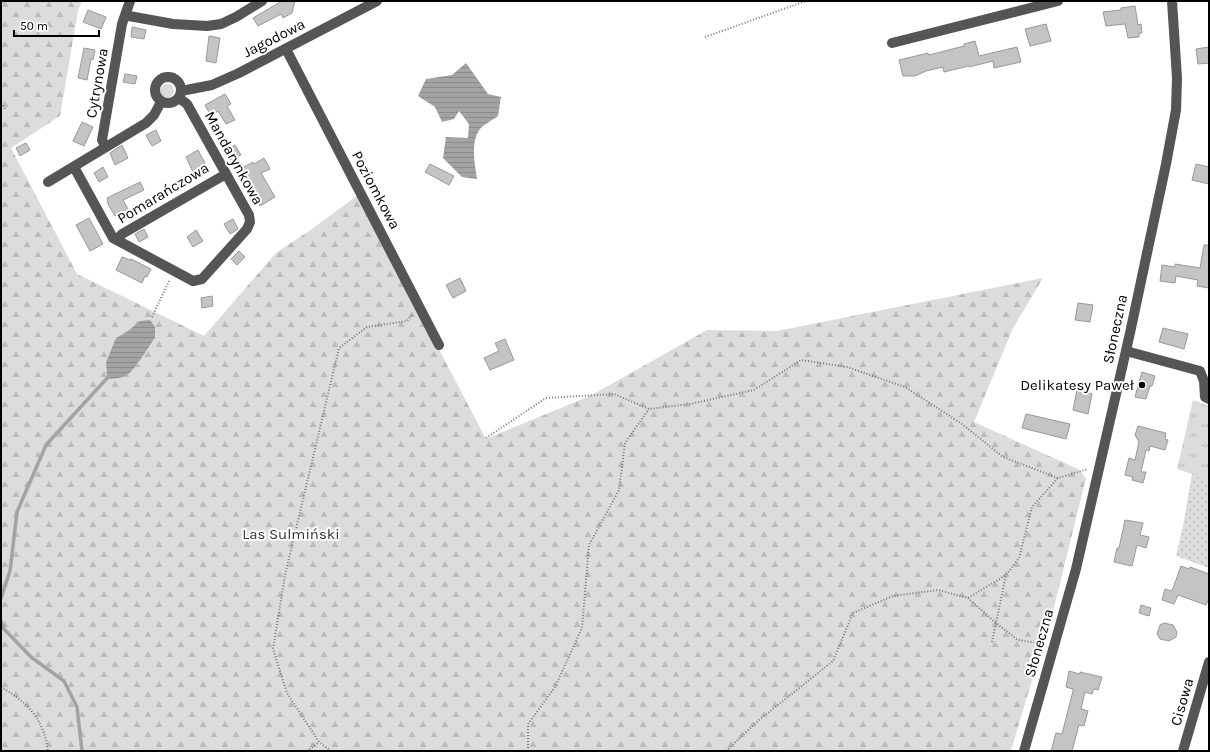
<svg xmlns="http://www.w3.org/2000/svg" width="1210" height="752" viewBox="0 0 1210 752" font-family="Karla,sans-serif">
<defs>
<pattern id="grass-tufts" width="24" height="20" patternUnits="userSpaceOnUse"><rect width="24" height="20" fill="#dcdcdc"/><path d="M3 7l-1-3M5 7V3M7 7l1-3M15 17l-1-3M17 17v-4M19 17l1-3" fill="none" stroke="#bbb"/></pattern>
<pattern id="forest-firs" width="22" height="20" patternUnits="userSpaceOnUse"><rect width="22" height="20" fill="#dcdcdc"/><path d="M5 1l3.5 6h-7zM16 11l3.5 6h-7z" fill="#bbb"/></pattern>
<pattern id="park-dots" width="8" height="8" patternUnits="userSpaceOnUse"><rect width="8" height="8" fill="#dcdcdc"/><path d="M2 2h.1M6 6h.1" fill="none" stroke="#bbb" stroke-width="1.8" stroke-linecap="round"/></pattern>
<pattern id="water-rules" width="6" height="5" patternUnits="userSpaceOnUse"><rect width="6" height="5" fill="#a3a3a3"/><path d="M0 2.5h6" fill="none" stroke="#8b8b8b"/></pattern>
</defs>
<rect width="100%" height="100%" fill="#fff"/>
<!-- grass -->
<g fill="url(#grass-tufts)">
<circle cx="167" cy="91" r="7"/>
<polygon points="1193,400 1209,406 1209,480 1177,469"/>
</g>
<!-- forest -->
<path fill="url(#forest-firs)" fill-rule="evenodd" d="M1 1H82L78 11 60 116 11 148 77 274 204 336 276 253 312 229 358 195 486 439 592 395 707 330 777 331 1043 278 1013 328 974 422 1078 469 1086 478 1055 603 1011 751H1ZM128 331 155 338 148 347 138 364 107 379 106 362 116 338Z"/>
<!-- park -->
<polygon fill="url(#park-dots)" points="1192,474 1209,480 1209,568 1176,556 1183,526"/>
<!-- water -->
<g fill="url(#water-rules)">
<path d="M466 63 488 94 501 97 498 116C493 120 484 124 480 129 470 143 475 163 477 179L462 177 443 158 446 137 468 138 469 124 459 111 454 119 442 122 435 107 418 96 426 79 452 75Z"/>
<path d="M150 320 155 327V338C147 348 134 374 123 377 118 378 112 379 107 379L106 362 116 338 128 331 140 321Z"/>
</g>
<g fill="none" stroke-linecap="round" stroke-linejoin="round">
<!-- stream -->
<g stroke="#a3a3a3" stroke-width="3.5">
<polyline points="1,598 10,571 17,512 46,445 109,376"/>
<polyline points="1,621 4,629 31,657 64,681 77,707 82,751"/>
</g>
</g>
<!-- building -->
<g fill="#c4c4c4" stroke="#999">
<polygon points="282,1 295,1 292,13 283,18 281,14 258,26 253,18"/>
<polygon points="1135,6 1138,25 1141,24 1142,33 1139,33 1139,37 1128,38 1125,24 1106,26 1103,12 1121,10 1121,8"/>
<polygon points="88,10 106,17 101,29 83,22"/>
<polygon points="1046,24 1051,41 1030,46 1025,29"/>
<polygon points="132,27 146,30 144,39 131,37"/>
<polygon points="209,36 220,38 216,63 206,61"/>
<polygon points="975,41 979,56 1017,47 1021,62 994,68 993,61 969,67 969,66 944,72 943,67 926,71 915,76 903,76 899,60 928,53 929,55 964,46 964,44"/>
<polygon points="1209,47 1209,63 1198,64 1196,49"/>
<polygon points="84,48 95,50 93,60 91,59 87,80 78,78"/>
<polygon points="125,74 137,76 135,84 123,82"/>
<polygon points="225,94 231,104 227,106 235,120 226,124 218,111 211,116 205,105"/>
<polygon points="82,122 93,127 84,146 73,141"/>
<polygon points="156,130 161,141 152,146 146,135"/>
<polygon points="26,143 30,150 20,156 16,148"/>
<polygon points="122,145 128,158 115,165 110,153"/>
<polygon points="235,145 241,155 231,160 225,151"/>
<polygon points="198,150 206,165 193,172 186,157"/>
<polygon points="264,158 270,169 261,173 275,197 260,206 254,195 257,193 242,168 253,162 254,164"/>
<polygon points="430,164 454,176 449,185 425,172"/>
<polygon points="1196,164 1209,167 1209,184 1192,180"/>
<polygon points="103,167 108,177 99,182 94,173"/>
<polygon points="140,182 144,190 123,200 128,209 115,216 108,204 107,198"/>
<polygon points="89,218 103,244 90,251 76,225"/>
<polygon points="233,219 238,229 230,234 224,224"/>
<polygon points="144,229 148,237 139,242 135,234"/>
<polygon points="196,230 203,241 193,247 187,237"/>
<polygon points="1204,245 1209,245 1209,288 1197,286 1198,280 1176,276 1175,283 1160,281 1162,265 1175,267 1175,264 1200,268"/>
<polygon points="239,251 245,257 237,265 231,259"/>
<polygon points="122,257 130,260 131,259 151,269 147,277 145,276 142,283 116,270"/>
<polygon points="460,278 466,291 453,298 446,285"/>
<polygon points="212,296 213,306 202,308 201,298"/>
<polygon points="1078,303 1093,305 1090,322 1075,320"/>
<polygon points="1163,328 1188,334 1184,349 1159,342"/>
<polygon points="505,339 514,360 490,370 484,358 499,351 495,343"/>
<polygon points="1142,372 1155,376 1152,386 1150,386 1146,399 1135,397"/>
<polygon points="1077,390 1092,394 1088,414 1073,410"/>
<polygon points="1026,414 1070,424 1066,439 1022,428"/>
<polygon points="1138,426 1166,433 1165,439 1168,440 1165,450 1150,446 1149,451 1146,450 1141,472 1146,472 1143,483 1132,480 1133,477 1125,475 1129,458 1135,460 1139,442 1135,435"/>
<polygon points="1125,520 1143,523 1140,535 1149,537 1146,548 1137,545 1132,566 1114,562 1117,548 1119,548"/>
<polygon points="1181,566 1189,569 1190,567 1209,574 1209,598 1206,605 1178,595 1174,604 1162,600 1165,589 1172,591"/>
<polygon points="1141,605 1151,608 1149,616 1139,613"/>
<polygon points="1164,623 1173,625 1177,632 1176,637 1169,641 1160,639 1157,634 1160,625"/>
<polygon points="1069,671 1080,674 1080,672 1102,677 1098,690 1094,689 1092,694 1085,692 1081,709 1088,711 1084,726 1079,725 1072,751 1051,751 1056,733 1062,734 1073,691 1073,689 1066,687"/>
</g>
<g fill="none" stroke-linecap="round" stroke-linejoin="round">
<!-- path -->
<g stroke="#777" stroke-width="2" stroke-dasharray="1 2" stroke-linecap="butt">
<polyline points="705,37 806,1"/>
<polyline points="1,103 5,109"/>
<polyline points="152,317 170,279"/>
<polyline points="486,438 546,398 614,394 649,409 690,404 754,390 801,360 847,367 905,387 962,424 1003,457 1058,478"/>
<polyline points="968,598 996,623 1018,640 1045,644"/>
<polyline points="992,642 1006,575 1019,558 1032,507 1058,478 1088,469"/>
<path d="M1 687C28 702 44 720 48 751"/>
<polyline points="307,751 319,742"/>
<polyline points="331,751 319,742 287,693 273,649 285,575 339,348 367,327 407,321 412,315"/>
<polyline points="528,751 528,724 555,687 582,628 589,545 619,490 625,443 649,409"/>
<polyline points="726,751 759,720 833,661 853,613 893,596 938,590 968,598 1006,575"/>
</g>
<!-- minor -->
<g stroke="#555" stroke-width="10">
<polyline points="126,14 129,16 173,24 207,26 221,24 236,17 262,1"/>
<polyline points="892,43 1058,1"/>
<polyline points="286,49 439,345"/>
<circle cx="168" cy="90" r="13"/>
<polyline points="181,91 212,85 239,73 377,1"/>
<polyline points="105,146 102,140 122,24 130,1"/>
<polyline points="74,167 113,238 193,281 202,279 247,229 250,222 249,215 187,104 179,98"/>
<polyline points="48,182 146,123 154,115 161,102"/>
<polyline points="117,240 122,234 226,174"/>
<polyline points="1126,351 1200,371 1204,381 1205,397 1209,399"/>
<polyline points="1024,751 1076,569 1130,333 1166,164 1176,110 1177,78 1172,1"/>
<polyline points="1183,751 1209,662"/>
</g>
</g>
<!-- markers -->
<circle fill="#000" stroke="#fff" stroke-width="1.5" cx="1142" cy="385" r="4"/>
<g text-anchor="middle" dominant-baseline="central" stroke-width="4" stroke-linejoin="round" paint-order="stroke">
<!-- street labels -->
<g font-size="15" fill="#000" stroke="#fff">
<text transform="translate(274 38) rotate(-27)">Jagodowa</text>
<text transform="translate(97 83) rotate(-80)">Cytrynowa</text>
<text transform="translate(234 158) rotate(61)">Mandarynkowa</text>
<text transform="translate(376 190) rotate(62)">Poziomkowa</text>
<text transform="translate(163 193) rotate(-31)">Pomarańczowa</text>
<text transform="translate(1115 329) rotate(-78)">Słoneczna</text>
<text transform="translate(1039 643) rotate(-74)">Słoneczna</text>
<text transform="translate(1182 702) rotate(-74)">Cisowa</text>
</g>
<!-- poi labels -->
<g font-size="15" fill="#000" stroke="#fff" text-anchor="end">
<text x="1134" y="385">Delikatesy Paweł</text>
</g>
<!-- park labels -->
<g font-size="15" fill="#333" stroke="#fff">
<text x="291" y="534">Las Sulmiński</text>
</g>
</g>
<!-- border -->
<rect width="1210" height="752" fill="none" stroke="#000000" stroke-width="4"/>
<!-- scale -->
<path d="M14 30v6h85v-6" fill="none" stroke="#000000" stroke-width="2"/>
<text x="20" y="30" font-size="12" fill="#000000" stroke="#ffffff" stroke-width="3" paint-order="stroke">50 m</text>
</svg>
